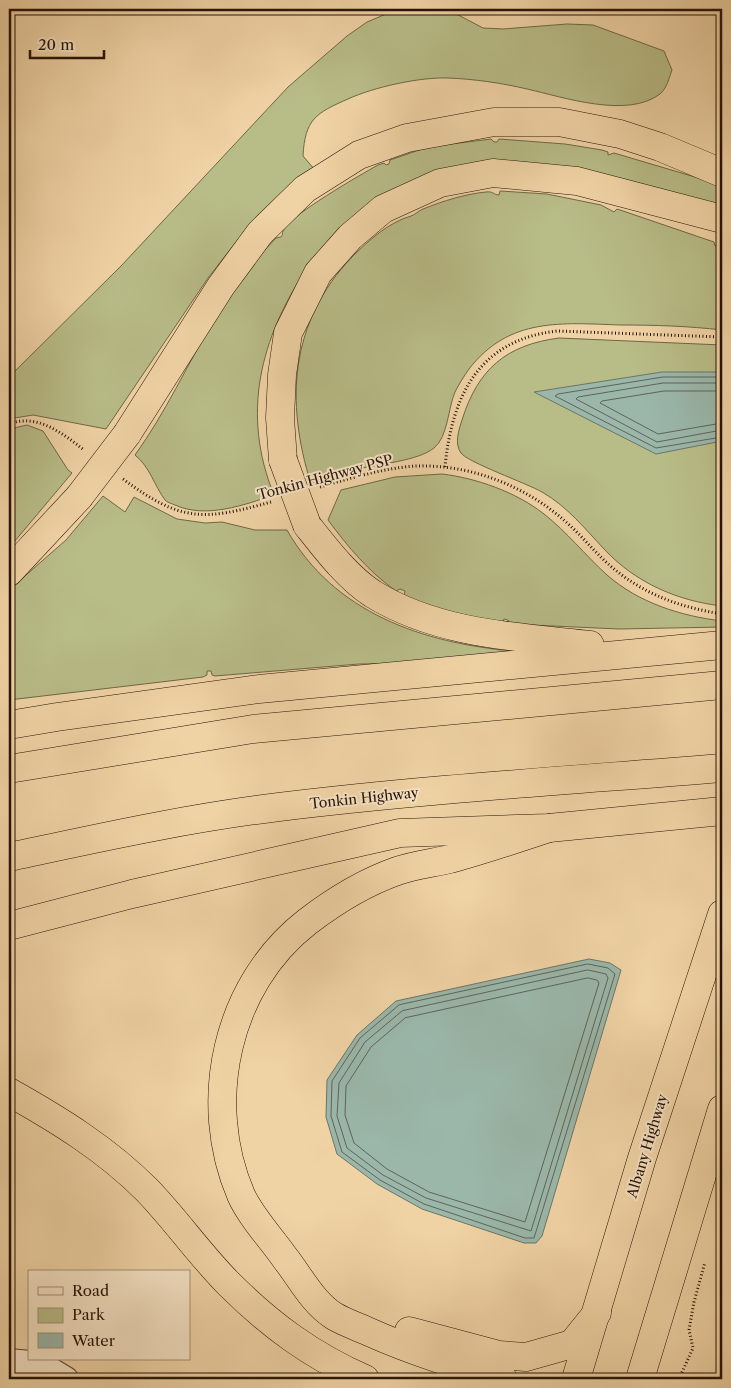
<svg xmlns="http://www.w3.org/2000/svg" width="731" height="1388" viewBox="0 0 731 1388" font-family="'Libre Caslon Text',serif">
<rect width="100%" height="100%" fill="#f0d3a5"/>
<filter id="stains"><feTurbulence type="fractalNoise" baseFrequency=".004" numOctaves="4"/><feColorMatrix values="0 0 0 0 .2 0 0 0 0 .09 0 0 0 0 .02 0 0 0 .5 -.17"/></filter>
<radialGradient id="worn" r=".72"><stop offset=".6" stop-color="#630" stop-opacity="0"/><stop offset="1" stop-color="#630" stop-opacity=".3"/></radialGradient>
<!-- green -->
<g fill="#b8bc87" stroke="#6f6746">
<path d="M256 9H375C335 13 296 14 256 9Z"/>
<path d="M398 9H447L483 28 503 29 567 24 593 25 664 51 672 70C669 78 667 88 660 94 627 119 563 97 527 89 502 83 474 79 448 78 420 77 374 87 348 99 316 113 305 119 303 156L315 170 260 215 240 237 208 278 106 429 33 415 9 419V377L121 266 288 87 347 36 367 22Z"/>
<path d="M491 139 494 142H497L499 139 565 144 602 150 608 152V155L614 153 722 185V209L477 166 307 268C260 339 241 414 274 495 244 505 206 519 175 505 173 504 166 502 165 500 154 485 150 467 135 455 166 412 187 365 214 320 229 292 254 261 276 238L281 237C283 235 282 233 283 231 288 216 362 174 378 165L384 163 386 165 389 164 390 160 428 147Z"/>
<path d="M500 191 547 194 601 205 614 212 617 209 623 211 714 242 715 246 719 248 722 245V330C688 326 655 325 620 325 562 323 509 317 469 369 464 376 459 384 455 392 448 408 448 437 434 448 418 461 378 464 358 469 342 473 327 479 311 484 285 401 290 322 352 257 368 241 389 222 411 216 415 215 418 211 423 209 443 201 465 194 486 192 493 191 494 195 499 195Z"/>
<path d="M559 338 722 345V606C678 601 636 583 605 550 585 529 568 507 542 492 526 483 467 462 461 453 454 443 459 430 462 420 478 369 506 345 559 338Z"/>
<polygon points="27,425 43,431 68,470 72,473 9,548 9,429"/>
<path d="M442 474C476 478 516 492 544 514 567 532 585 555 607 575 639 603 681 616 722 621V627L619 629 509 624 508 620 504 619 502 623 466 618 404 597 405 591 400 589 396 591C369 572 348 547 328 520L341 490 395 477Z"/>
<path d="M103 496 125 512 134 497 177 519 205 523 222 522 255 530H287C334 613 423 643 513 651L418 663 359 664 215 676 212 675 211 671H207V675L203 677 9 700V590L66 540Z"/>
</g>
<!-- water -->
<g fill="#9ab7aa" stroke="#6c7568">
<polygon points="662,372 722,372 722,441 656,454 534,392"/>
<polygon points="589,959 610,963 621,970 542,1236 536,1243 524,1243 422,1209 377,1184 337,1154 326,1117 327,1080 357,1035 396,1001"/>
</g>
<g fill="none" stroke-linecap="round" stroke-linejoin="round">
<!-- shore -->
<g stroke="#606458" stroke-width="1">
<polyline points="722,377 663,377 558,394 555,396 656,448 722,437"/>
<polyline points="722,383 663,383 578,397 576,399 657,442 722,430"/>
<polyline points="722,391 664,391 602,401 600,403 658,434 722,423"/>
<polygon points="588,964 608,968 615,974 534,1238 525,1238 424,1204 380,1180 342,1152 331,1116 332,1081 360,1038 399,1005"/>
<polygon points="588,970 606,974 608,978 531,1231 426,1198 383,1175 347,1148 337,1116 339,1083 365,1042 402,1011"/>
<polygon points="588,978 597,980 599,983 525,1222 429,1192 387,1169 354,1143 345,1115 346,1086 371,1047 405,1018"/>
</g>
<defs>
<polyline id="minor" points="9,1361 41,1364 66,1379"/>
<g id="trunk">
<polyline points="576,1379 642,1158 722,914"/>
<polyline points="640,1379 722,1109"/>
</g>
<g id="motorway">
<polyline points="127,434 221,286 260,233 305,189 359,155 407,138 494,122 559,122 620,134 660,147 722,173"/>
<polyline points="283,460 280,418 282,375 288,333 318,273 350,237 383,209 440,183 493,173 577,181 722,219"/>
<path d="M307 525C326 549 347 577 373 594 438 634 516 637 590 645"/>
<polyline points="9,572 79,497"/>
<polyline points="9,725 57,717 259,689 722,645"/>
<polyline points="9,769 253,729 722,685"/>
<path d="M9 857C98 838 188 818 279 807 426 789 575 780 722 768"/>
<polyline points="9,926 132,894 400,833 549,828 722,811"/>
<path d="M9 1092C59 1120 106 1149 147 1190 176 1220 200 1255 229 1284 270 1325 312 1356 365 1379"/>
<polyline points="409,1331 499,1355 526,1357 572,1344 597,1313"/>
<path d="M503 1379C457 1365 411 1351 367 1331 356 1326 344 1322 334 1316 313 1303 300 1277 285 1258 271 1238 251 1217 241 1195 201 1102 226 985 307 922 333 902 366 882 397 871 414 865 433 863 450 859 483 850 516 839 549 828"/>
</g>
</defs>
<!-- minor casing -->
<use href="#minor" stroke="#58422e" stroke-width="26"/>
<!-- trunk casing -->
<use href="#trunk" stroke="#261206" stroke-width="29"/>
<!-- motorway casing -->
<use href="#motorway" stroke="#261206" stroke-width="29"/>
<!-- path -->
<g stroke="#261206" stroke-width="3" stroke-dasharray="1 2.5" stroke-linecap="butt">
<path d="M9 424C37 413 62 433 84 450"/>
<path d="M445 467C452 395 479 340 557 331L722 337"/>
<path d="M123 479C181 522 203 521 271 502"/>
<path d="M320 487C351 478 384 468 416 466 470 464 526 486 566 522 580 534 592 549 606 562 640 593 678 607 722 614"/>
<polyline points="679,1379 693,1348 689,1330 694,1302 705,1262"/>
</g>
<!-- minor -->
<use href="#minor" stroke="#f5e2c4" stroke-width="24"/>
<!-- trunk -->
<use href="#trunk" stroke="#f0d3a5" stroke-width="28"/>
<!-- motorway -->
<use href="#motorway" stroke="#f0d3a5" stroke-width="28"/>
<defs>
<g id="motorway-bridge">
<polyline points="283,460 307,525"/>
<polyline points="79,497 127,434"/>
</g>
</defs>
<!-- motorway-bridge casing -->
<use href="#motorway-bridge" stroke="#261206" stroke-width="29" stroke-linecap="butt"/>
<!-- motorway-bridge -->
<use href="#motorway-bridge" stroke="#f0d3a5" stroke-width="28"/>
</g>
<g text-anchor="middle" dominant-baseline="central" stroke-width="4" stroke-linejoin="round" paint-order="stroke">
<!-- street labels -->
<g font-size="14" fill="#261206" stroke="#f5e2c4">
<text transform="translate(325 477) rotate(-15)">Tonkin Highway PSP</text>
<text transform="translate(364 798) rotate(-6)">Tonkin Highway</text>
<text transform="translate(647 1146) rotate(-73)">Albany Highway</text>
</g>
</g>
<!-- margin -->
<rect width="731" height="1388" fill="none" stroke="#f0d3a5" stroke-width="30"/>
<rect x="10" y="10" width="711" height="1368" fill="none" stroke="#261206" stroke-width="2.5"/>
<rect x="15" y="15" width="701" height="1358" fill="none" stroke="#261206"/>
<!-- legend -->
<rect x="28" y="1270" width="162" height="90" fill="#f5e2c4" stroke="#a28f78"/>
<rect x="38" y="1287" width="25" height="8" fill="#f5e2c4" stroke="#a28f78"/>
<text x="72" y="1296" font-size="15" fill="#261206">Road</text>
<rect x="38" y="1308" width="25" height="15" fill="#b8bc87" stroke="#a28f78"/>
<text x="72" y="1320" font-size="15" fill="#261206">Park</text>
<rect x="38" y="1333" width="25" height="15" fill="#9ab7aa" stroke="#a28f78"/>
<text x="72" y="1346" font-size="15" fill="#261206">Water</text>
<!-- scale -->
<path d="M30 50v8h74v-8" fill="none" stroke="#261206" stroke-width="2.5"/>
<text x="38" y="50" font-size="15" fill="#261206" stroke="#f5e2c4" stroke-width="4" paint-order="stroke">20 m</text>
<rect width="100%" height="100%" filter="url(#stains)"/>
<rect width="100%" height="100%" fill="url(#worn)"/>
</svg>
